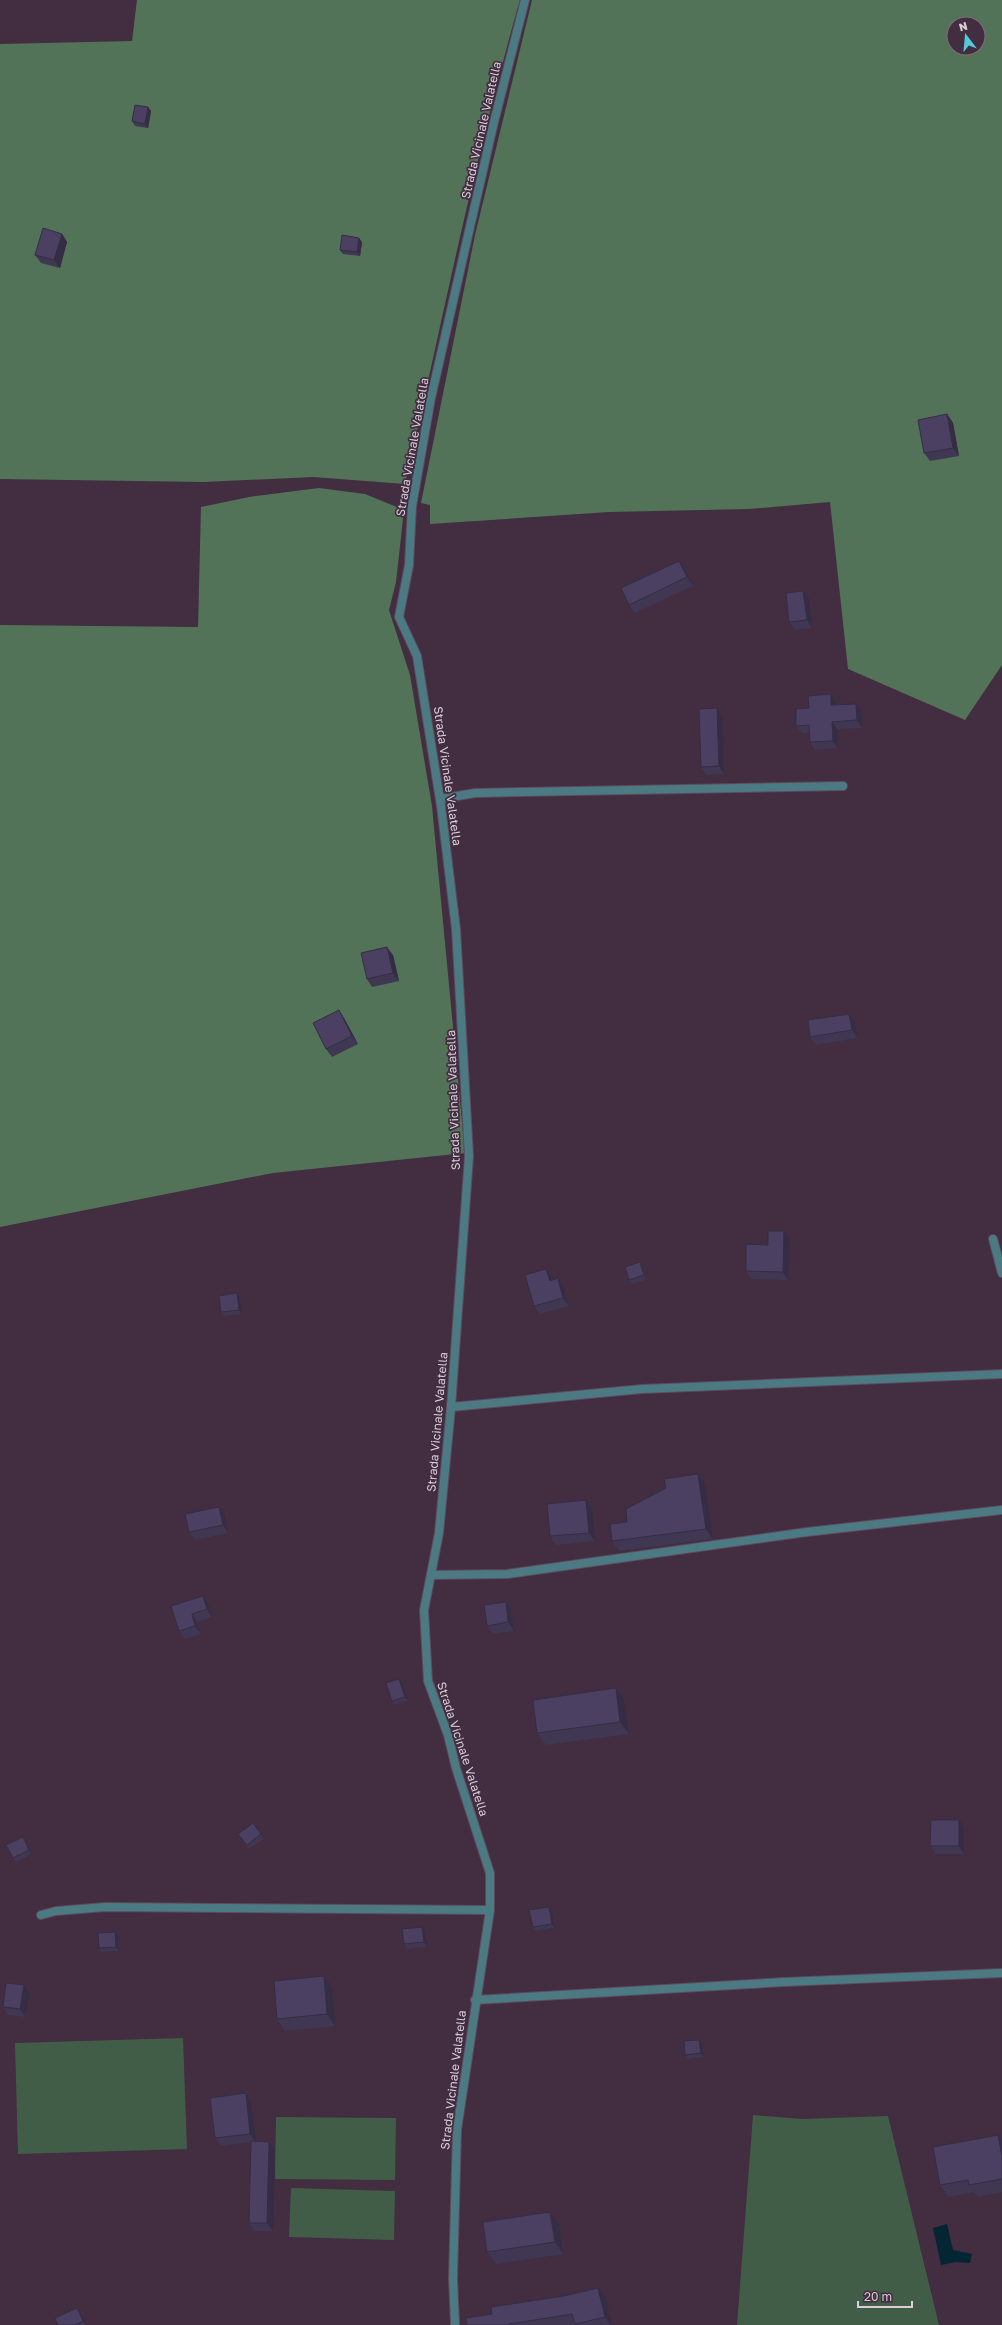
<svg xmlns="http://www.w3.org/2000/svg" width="1002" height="2325" viewBox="0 0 1002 2325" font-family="'Golos Text',sans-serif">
<rect width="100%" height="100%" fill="#422d41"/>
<!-- green -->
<g fill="#425d47">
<polygon points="183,2038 187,2149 18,2154 15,2043"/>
<polygon points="753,2115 802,2119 888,2116 939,2325 737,2325"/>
<polygon points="276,2117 396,2118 395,2180 275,2179"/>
<polygon points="291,2188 395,2191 394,2240 289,2237"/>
</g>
<!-- forest -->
<g fill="#527358" fill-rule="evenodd">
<path d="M137 0H520C474 159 442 322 405 484L313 477 204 482 0 479V44L132 41Z"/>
<path d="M532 0H1002V665L965 720 848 669 830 502 749 509 609 512 430 524V505L421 503 475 235ZM954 24H978V48H954Z"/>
<polygon points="319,488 365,494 404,510 396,582 389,610 410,675 432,806 465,1153 273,1173 0,1227 0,625 198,627 201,507 249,497"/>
</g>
<!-- water -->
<polygon fill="#042532" points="947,2224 953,2250 972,2254 970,2263 956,2262 941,2265 933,2228"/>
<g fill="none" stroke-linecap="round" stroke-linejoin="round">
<defs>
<g id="lane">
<polyline points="440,799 475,793 843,786"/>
<polyline points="993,1239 1002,1273"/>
<polyline points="451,1407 642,1389 1002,1374"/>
<polyline points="41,1915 56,1911 105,1907 490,1910"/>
<polyline points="475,2000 784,1982 1002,1973"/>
</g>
<g id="street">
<polyline points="431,1575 507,1574 807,1532 1002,1510"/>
<polyline points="455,2325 453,2278 457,2130 490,1910 490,1873 456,1768 448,1735 428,1681 424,1610 439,1533 451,1407 469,1156 456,929 441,806 417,656 399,617 409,565 412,506 431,398 493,126 525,0"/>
</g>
</defs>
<!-- lane casing -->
<use href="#lane" stroke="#5d4a5c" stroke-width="10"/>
<!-- street casing -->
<use href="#street" stroke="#5d4a5c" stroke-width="10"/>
<!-- lane -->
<use href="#lane" stroke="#4c7a83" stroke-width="8"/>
<!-- street -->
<use href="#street" stroke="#4c7a83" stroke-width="8"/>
</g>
<!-- wall -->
<g fill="#403753">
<polygon points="148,107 151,111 148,128 135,126 132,121"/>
<polygon points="62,234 67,242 60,268 41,263 35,255"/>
<polygon points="362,242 360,256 343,254 340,250"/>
<polygon points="947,414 953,423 959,456 930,461 924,453"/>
<polygon points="679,561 685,569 693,586 635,613 629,605"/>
<polygon points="803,591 809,599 812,628 795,630 789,622"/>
<polygon points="831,694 836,702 836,705 856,704 862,712 862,728 837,729 838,748 815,750 810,742 810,733 802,733 796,726 809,708"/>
<polygon points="722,716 724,774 706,775 701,767"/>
<polygon points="393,955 399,981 372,987 367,979"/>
<polygon points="849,1014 855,1022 858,1038 816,1045 810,1037"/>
<polygon points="344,1018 358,1044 332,1057 326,1049"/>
<polygon points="790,1239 788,1280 751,1279 746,1271"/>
<polygon points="642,1266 646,1280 632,1284 629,1280"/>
<polygon points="546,1269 552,1277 553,1280 558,1278 563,1286 569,1306 540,1314 534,1306"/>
<polygon points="237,1293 240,1298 242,1314 224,1316 221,1312"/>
<polygon points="705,1484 713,1539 619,1551 612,1541 627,1522"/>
<polygon points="586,1500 592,1508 595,1541 556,1545 550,1536"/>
<polygon points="219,1507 225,1515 228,1533 195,1540 189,1532"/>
<polygon points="506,1602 511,1610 514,1631 493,1634 487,1626"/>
<polygon points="208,1604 212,1617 197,1622 201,1634 185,1639 179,1631 171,1606"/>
<polygon points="399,1679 402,1683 408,1701 394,1705 392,1701"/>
<polygon points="616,1688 624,1700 629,1734 546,1745 537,1733"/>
<polygon points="253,1823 264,1839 249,1849 238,1834"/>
<polygon points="964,1828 964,1854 936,1854 930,1846"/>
<polygon points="26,1841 32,1854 16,1862 13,1858"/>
<polygon points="549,1907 552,1911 555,1928 535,1931 533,1927"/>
<polygon points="425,1931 427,1947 407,1949 404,1944"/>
<polygon points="115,1932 118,1936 119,1951 101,1952 99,1948"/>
<polygon points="24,1985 30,1993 26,2017 8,2015 3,2007"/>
<polygon points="332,1988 335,2026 285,2031 277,2019"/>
<polygon points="699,2040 702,2044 703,2057 688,2059 685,2055"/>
<polygon points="251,2101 256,2142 275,2150 273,2231 254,2231 249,2223 251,2142 221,2146 215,2138"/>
<polygon points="998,2135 1002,2141 1002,2192 978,2197 974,2192 949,2197 940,2185"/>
<polygon points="550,2212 559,2224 563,2254 496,2264 487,2252"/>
<polygon points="606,2299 612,2325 467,2325 492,2314"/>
<polygon points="77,2308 80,2312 86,2325 58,2325"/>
</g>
<!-- shaded-wall -->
<g fill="#342d44">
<polygon points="148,107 151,111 148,128 145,124"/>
<polygon points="62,234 67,242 60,268 54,260"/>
<polygon points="359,238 362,242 360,256 357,252"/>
<polygon points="947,414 953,423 959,456 953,448"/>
<polygon points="679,561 685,569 693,586 687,577"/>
<polygon points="803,591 809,599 812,628 807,620"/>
<polygon points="831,694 836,702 837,713 831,705"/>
<polygon points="856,704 862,712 862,728 857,720"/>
<polygon points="717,708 722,716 724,774 719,766"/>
<polygon points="832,722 837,729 838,748 833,741"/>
<polygon points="387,947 393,955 399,981 393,973"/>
<polygon points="339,1010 344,1018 358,1044 352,1036"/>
<polygon points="849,1014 855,1022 858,1038 852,1030"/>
<polygon points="784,1231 790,1239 788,1280 783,1272"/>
<polygon points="546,1269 552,1277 555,1289 550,1281"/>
<polygon points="558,1278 563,1286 569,1306 563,1298"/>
<polygon points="237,1293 240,1298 242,1314 239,1310"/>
<polygon points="698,1474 705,1484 713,1539 706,1529"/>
<polygon points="586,1500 592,1508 595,1541 589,1533"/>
<polygon points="219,1507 225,1515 228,1533 223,1525"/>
<polygon points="203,1596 208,1604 212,1617 207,1609"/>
<polygon points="506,1602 511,1610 514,1631 508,1622"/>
<polygon points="192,1614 197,1622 201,1634 195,1626"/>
<polygon points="399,1679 402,1683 408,1701 405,1697"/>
<polygon points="616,1688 624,1700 629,1734 620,1722"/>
<polygon points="959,1820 964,1828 964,1854 959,1846"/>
<polygon points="23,1837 26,1841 32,1854 29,1850"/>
<polygon points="549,1907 552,1911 555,1928 552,1924"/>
<polygon points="422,1927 425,1931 427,1947 424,1942"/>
<polygon points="115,1932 118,1936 119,1951 116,1947"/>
<polygon points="324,1976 332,1988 335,2026 327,2014"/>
<polygon points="24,1985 30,1993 26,2017 20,2009"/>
<polygon points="699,2040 702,2044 703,2057 701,2053"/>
<polygon points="246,2093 251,2101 256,2142 250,2134"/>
<polygon points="998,2135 1002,2141 1002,2156"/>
<polygon points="269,2142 275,2150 273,2231 267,2223"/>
<polygon points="550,2212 559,2224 563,2254 555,2242"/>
<polygon points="598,2288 606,2299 612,2325 610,2325 605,2317"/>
<polygon points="77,2308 80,2312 86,2325 83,2321"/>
</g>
<!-- building -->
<g fill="#4b4061" stroke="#342d44">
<polygon points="135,105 148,107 145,124 132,121"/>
<polygon points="43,228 62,234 54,260 35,255"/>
<polygon points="342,235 359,238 357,252 340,250"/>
<polygon points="947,414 953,448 924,453 918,420"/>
<polygon points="679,561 687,577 629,605 621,588"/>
<polygon points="803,591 807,620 789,622 786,593"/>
<polygon points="831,694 831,705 856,704 857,720 832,722 833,741 810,742 809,725 796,726 796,709 809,708 808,696"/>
<polygon points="717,708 719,766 701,767 699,709"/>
<polygon points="387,947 393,973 367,979 361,953"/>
<polygon points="339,1010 352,1036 326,1049 313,1023"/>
<polygon points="849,1014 852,1030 810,1037 808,1020"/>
<polygon points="768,1231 784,1231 783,1272 746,1271 746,1244 768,1245"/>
<polygon points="640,1262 644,1275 629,1280 625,1267"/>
<polygon points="546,1269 550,1281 558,1278 563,1298 534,1306 525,1275"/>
<polygon points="237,1293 239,1310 221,1312 219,1296"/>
<polygon points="698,1474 706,1529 612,1541 610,1524 627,1522 626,1509 666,1488 664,1479"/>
<polygon points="586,1500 589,1533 550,1536 547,1504"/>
<polygon points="219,1507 223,1525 189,1532 185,1514"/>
<polygon points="203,1596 207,1609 192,1614 195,1626 179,1631 171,1606"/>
<polygon points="506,1602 508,1622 487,1626 484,1605"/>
<polygon points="399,1679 405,1697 392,1701 386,1683"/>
<polygon points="616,1688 620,1722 537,1733 533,1700"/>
<polygon points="931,1820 959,1820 959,1846 930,1846"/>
<polygon points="253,1823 261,1834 247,1845 238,1834"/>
<polygon points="23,1837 29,1850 13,1858 6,1845"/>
<polygon points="549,1907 552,1924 533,1927 529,1910"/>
<polygon points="422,1927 424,1942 404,1944 402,1929"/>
<polygon points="115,1932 116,1947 99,1948 98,1933"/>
<polygon points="324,1976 327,2014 277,2019 274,1981"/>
<polygon points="6,1983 24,1985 20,2009 3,2007"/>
<polygon points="699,2040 701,2053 685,2055 684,2041"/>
<polygon points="246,2093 250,2134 215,2138 210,2098"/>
<polygon points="998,2135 1002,2156 1002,2179 969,2185 968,2180 940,2185 933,2147"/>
<polygon points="251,2141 269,2142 267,2223 249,2223"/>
<polygon points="550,2212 555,2242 487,2252 483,2222"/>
<polygon points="598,2288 605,2317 575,2324 572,2314 509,2324 509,2325 467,2325 466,2318 492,2314 491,2307 564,2296"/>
<polygon points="77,2308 83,2321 75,2325 58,2325 55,2318"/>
</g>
<g text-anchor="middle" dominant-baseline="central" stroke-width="3.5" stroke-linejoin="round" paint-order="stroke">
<!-- street labels -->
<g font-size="12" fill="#dacdd9" stroke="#422d41">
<text transform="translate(481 130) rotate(-77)">Strada Vicinale Valatella</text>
<text transform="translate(412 447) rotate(-80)">Strada Vicinale Valatella</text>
<text transform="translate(448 776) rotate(82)">Strada Vicinale Valatella</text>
<text transform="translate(453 1100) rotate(-92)">Strada Vicinale Valatella</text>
<text transform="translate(437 1422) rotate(-85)">Strada Vicinale Valatella</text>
<text transform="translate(463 1749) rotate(72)">Strada Vicinale Valatella</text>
<text transform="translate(453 2080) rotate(-83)">Strada Vicinale Valatella</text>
</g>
</g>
<!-- north arrow -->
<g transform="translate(966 36) rotate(344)"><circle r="19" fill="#422d41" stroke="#7f6d7e"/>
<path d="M0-3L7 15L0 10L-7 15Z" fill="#52cbd8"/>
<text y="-6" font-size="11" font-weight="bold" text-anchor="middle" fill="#dacdd9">N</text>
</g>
<!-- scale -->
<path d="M858 2301v6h54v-6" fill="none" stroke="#dacdd9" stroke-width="2"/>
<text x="864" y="2301" font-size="12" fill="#dacdd9" stroke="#422d41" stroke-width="3" paint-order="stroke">20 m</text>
</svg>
